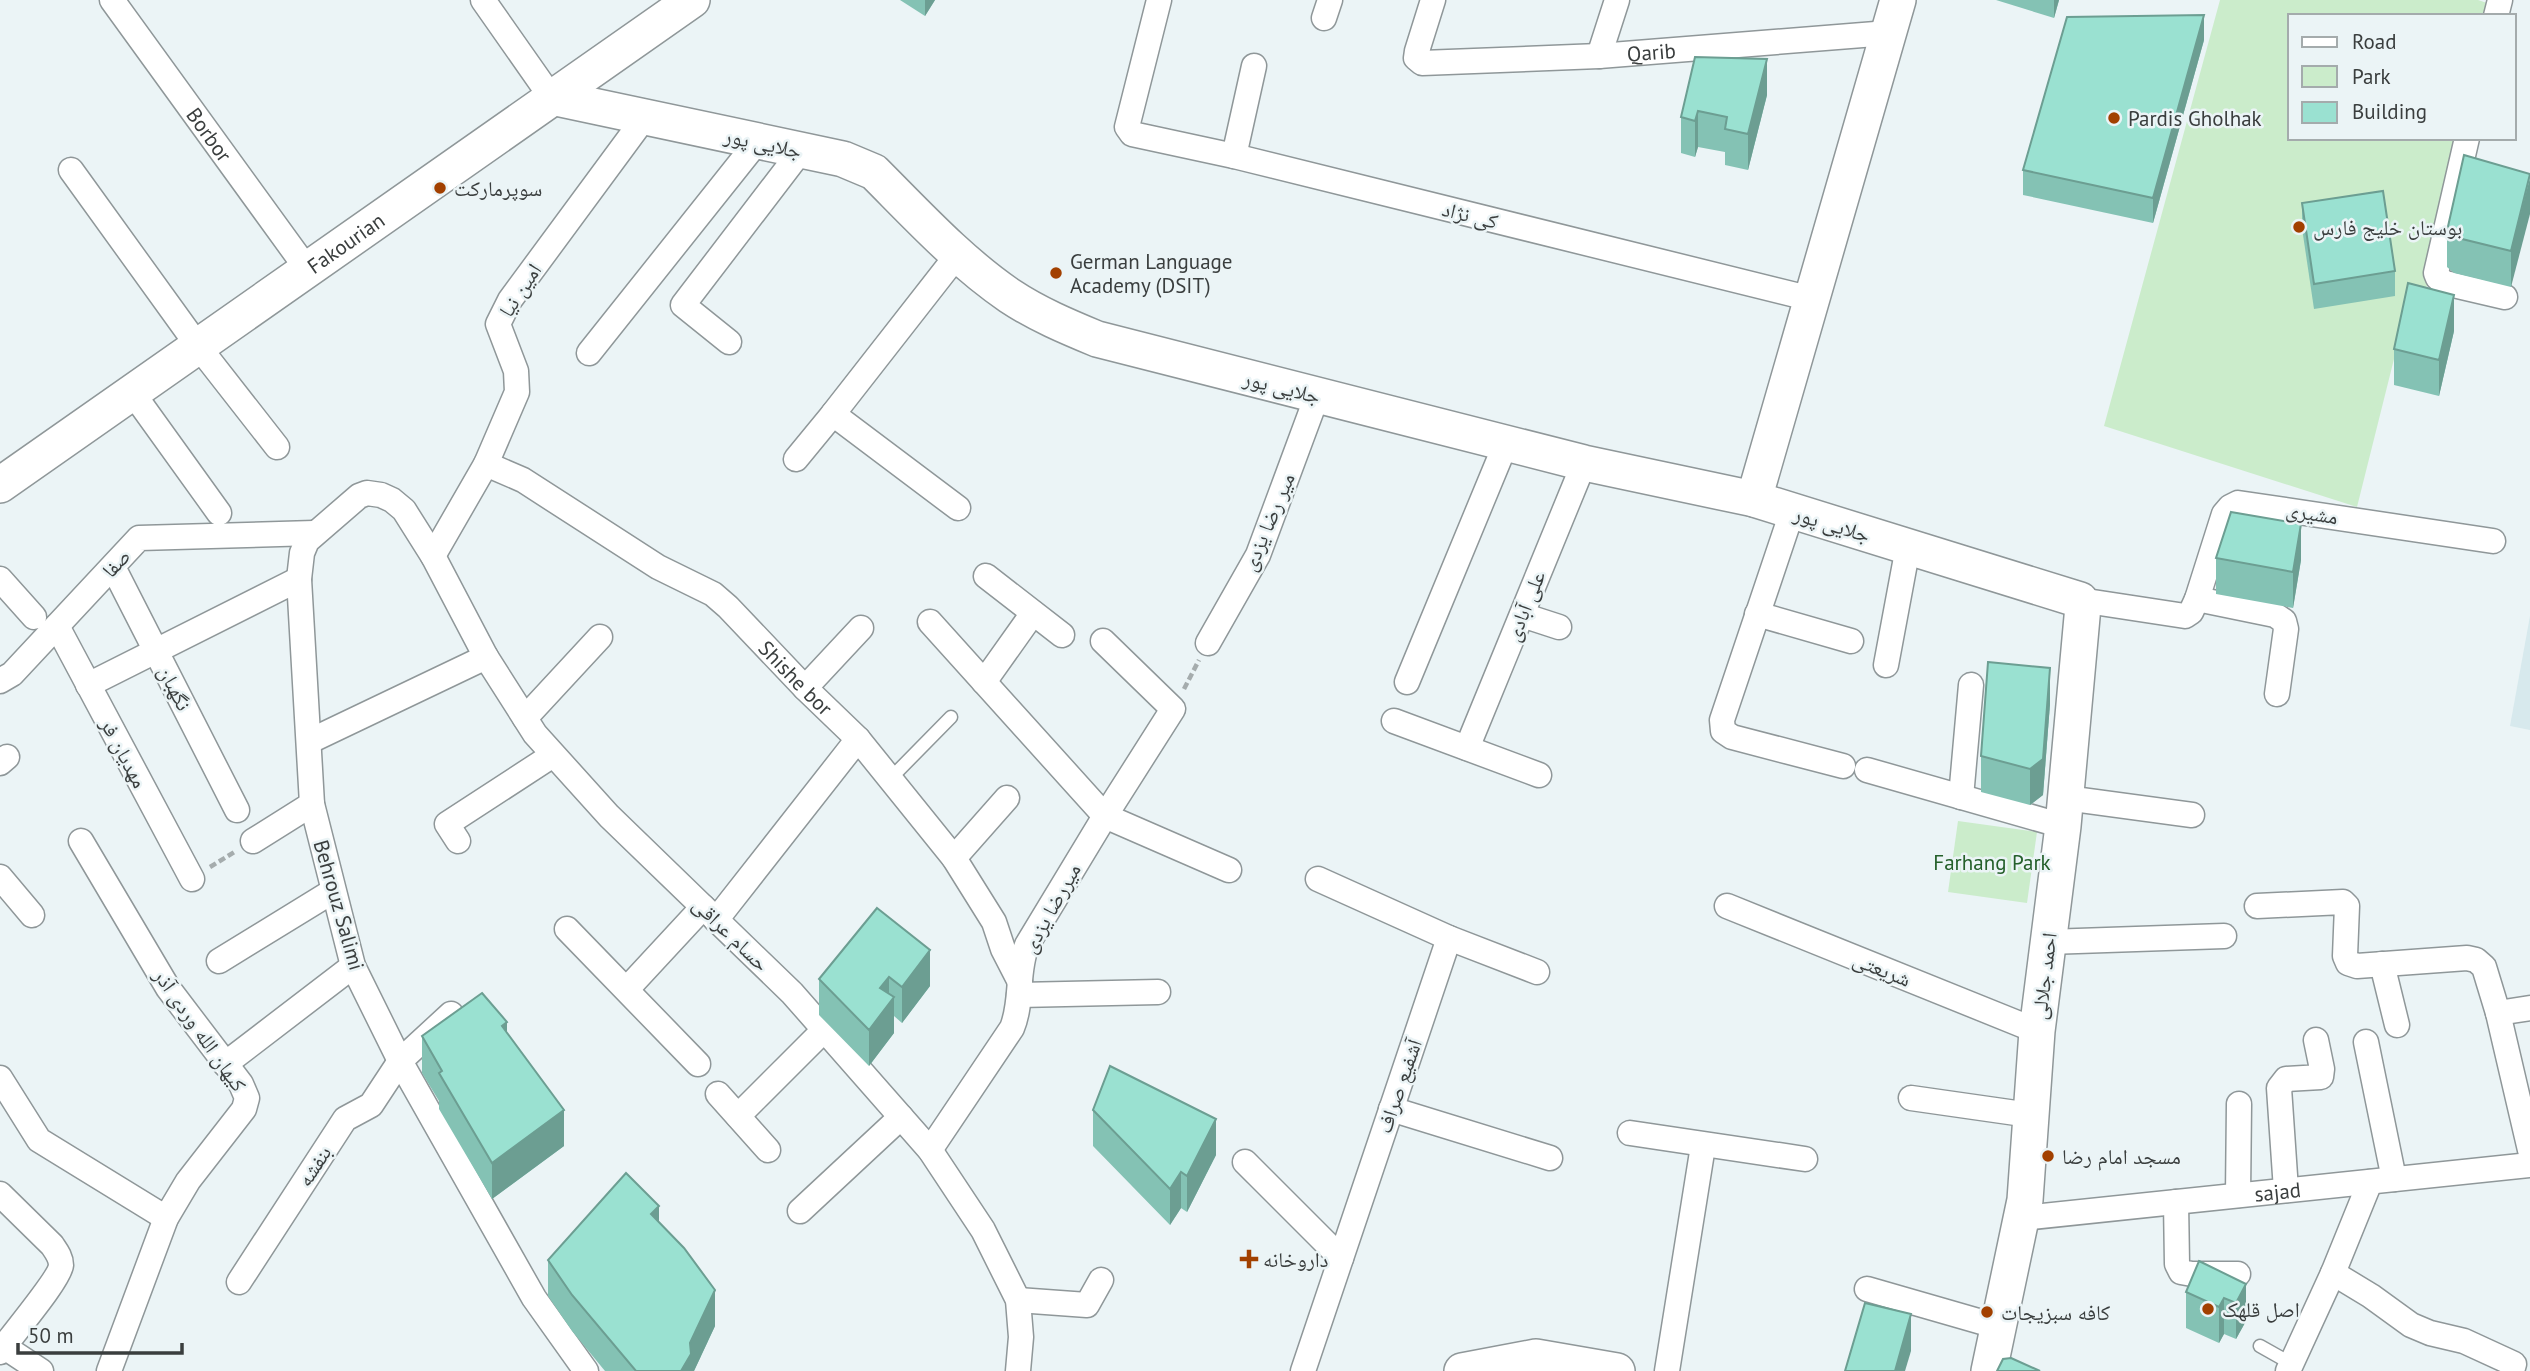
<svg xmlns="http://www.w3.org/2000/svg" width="2530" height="1371" viewBox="0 0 2530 1371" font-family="'PT Sans','Noto Naskh Arabic',sans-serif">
<rect width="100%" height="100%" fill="#ebf4f6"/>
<!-- built -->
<polygon fill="#d7e9ed" points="2530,616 2530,730 2510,726"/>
<!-- green -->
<g fill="#cbeccb">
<polygon points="2220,0 2478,0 2487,3 2485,16 2290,16 2290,138 2458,138 2420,318 2405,315 2357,507 2104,426"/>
<polygon points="1958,821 2037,832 2027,903 1948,892"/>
</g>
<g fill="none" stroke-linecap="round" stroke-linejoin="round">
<defs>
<g id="lane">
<polyline points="890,779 951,717"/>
<polyline points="2260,1346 2292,1364"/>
</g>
<g id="street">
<path id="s1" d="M112 0 307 269"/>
<polyline points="483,0 551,97"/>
<polyline points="1159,0 1127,127 1132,134 1234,156 1812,299"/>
<path id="s2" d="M1433 0 1417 51 1416 58 1422 63 1599 56 1888 33"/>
<polyline points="2496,16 2500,0"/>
<polyline points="1324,18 1330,0"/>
<polyline points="1599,56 1617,0"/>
<polyline points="2467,138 2436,273 2438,278 2445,283 2505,297"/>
<polyline points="1234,156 1254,66"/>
<polyline points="71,170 198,346 277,447"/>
<polyline points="729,342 683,305 800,152"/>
<polyline points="589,353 757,142"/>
<polyline points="132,392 219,513"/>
<polyline points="833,414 958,254"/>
<polyline points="796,459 833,414 958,508"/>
<path id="s3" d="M486 464 523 480 658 567 713 594 728 607 805 688 858 739 954 858 994 922 1003 949 1020 982"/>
<polyline points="1792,512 1722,720 1723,731 1732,737 1843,766"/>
<polyline points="433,556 486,464 517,392 516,371 498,324 510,300 645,117"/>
<polyline points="113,567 237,810"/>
<polyline points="986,576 1062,635"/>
<polyline points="0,579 34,617"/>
<polyline points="2197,599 2275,615 2284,621 2286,629 2277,694"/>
<polyline points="2080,600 2185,616 2191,612 2197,599 2224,514 2230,507 2238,503 2493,541"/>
<polyline points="1757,614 1851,641"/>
<polyline points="1522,615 1559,627"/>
<polyline points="930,622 1105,816 1229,870"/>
<polyline points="57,626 192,879"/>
<polyline points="1208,643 1258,555 1317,396"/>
<polyline points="1886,665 1908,547"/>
<polyline points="0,681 12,674 139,538 314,533"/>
<polyline points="984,682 1033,613"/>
<polyline points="1407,682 1506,443"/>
<polyline points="88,685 299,579"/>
<polyline points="805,688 861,628"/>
<polyline points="525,718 600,637"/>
<polyline points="1394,721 1539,775"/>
<polyline points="310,741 486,657"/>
<polyline points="1467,748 1584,463"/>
<polyline points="0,763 7,757"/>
<polyline points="1867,770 2063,826"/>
<polyline points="1961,797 1971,685"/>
<polyline points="2066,798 2192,815"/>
<polyline points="81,841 168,988 241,1084 247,1098 244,1109 188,1181 166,1218 109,1371"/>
<polyline points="253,841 312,804"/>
<polyline points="458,841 447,824 553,755"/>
<polyline points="954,858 1007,798"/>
<polyline points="0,877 32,915"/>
<polyline points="1318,879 1449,938 1537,972"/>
<polyline points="1727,906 2037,1031"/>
<polyline points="2257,906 2343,902 2347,906 2345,956 2348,963 2357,966 2467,958 2476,960 2484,967 2498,1013 2530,1150"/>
<polyline points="716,920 858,739"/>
<polyline points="567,929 698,1064"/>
<polyline points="2048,942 2224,936"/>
<polyline points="219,961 333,891"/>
<polyline points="2382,964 2397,1025"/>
<polyline points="627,989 703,907"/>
<polyline points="1019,995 1158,992"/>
<polyline points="2498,1013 2530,1008"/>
<polyline points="2366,1042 2394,1179"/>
<polyline points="225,1064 353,966"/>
<polyline points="0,1078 39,1140 166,1218"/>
<polyline points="718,1094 768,1150"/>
<polyline points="1911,1098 2030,1115"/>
<polyline points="1391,1109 1550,1158"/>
<polyline points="738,1116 824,1030"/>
<polyline points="1630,1133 1805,1159"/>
<path d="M930 1150 1012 1028C1023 1001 1016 972 1027 945L1105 816 1173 709 1103 641"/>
<polyline points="1245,1162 1341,1258"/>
<polyline points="2286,1190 2279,1088 2286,1079 2321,1077 2322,1069 2316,1040"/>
<path d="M0 1194 52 1245C56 1251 61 1257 61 1265 60 1279 11 1336 0 1352"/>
<polyline points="2238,1195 2239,1104"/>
<polyline points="2176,1202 2177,1264 2181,1272 2192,1274 2238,1274"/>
<polyline points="800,1211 901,1117"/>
<path id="s4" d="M2023 1218 2530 1165"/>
<polyline points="2333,1273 2371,1296 2411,1325 2430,1333 2464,1341 2514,1364 2512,1371"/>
<polyline points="239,1282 345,1119 371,1105 400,1061 451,1014"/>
<polyline points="1867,1289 1999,1327"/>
<polyline points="1018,1300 1087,1305 1101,1280"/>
<polyline points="0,1344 41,1371"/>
<polyline points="586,1371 534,1298 400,1061 353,966 312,804 299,579 302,553 307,541 359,496 367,493 381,495 392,500 404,510 433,556 486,657 535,734 609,816 792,993 930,1150 983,1230 1018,1300 1021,1337 1018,1371"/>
<polyline points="1303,1371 1449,938"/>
<polyline points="1667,1371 1703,1146"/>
<polyline points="2288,1371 2333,1273 2370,1182"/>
</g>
<g id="secondary">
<path d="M551 97 843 159 874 172C917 215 960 262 1010 296 1037 314 1068 327 1097 339L1584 463 1754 499 2080 600 2083 606 2063 826 2037 1031 2025 1200 1989 1371"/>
<path id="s5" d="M0 485 692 0"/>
<polyline points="1754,499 1898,0"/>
<polyline points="1462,1371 1536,1357 1617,1371"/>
</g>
</defs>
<!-- lane casing -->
<use href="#lane" stroke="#8f9799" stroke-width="15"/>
<!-- street casing -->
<use href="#street" stroke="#8f9799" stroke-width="27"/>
<!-- secondary casing -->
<use href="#secondary" stroke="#8f9799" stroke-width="38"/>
<!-- path -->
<g stroke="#a5acad" stroke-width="4.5" stroke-dasharray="7 3.5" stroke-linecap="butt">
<polyline points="1184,689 1199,660"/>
<polyline points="210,867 236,851"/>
</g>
<!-- lane -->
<use href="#lane" stroke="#fff" stroke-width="12"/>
<!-- street -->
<use href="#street" stroke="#fff" stroke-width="24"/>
<!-- secondary -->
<use href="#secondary" stroke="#fff" stroke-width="35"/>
</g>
<!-- wall -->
<g fill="#84c2b4">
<polygon points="900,0 935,0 925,16"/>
<polygon points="1996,0 2059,0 2054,18"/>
<polygon points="2204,40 2153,223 2023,195 2023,170"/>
<polygon points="1695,57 1767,95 1748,170 1725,165 1725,152 1698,147 1695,157 1681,153 1681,117"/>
<polygon points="2530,174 2511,287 2454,273 2447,267 2447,231"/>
<polygon points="2302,203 2395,271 2395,296 2314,309 2302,228"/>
<polygon points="2454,331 2439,396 2394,385 2394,349"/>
<polygon points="2216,558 2301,560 2293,608 2216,594"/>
<polygon points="2050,704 2043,795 2030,805 1981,792 1981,756"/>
<polygon points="877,908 930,986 902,1023 894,1016 894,1033 869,1066 819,1015 819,979"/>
<polygon points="507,1034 564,1146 492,1199 439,1109 439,1101 422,1073 422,1036"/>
<polygon points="1093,1110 1216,1155 1187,1212 1181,1208 1170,1225 1093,1146"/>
<polygon points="659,1223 715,1326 694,1371 605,1371 572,1331 548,1296 548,1260"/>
<polygon points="2246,1284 2246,1321 2236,1339 2224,1334 2219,1343 2186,1328 2186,1292"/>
</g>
<!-- shaded-wall -->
<g fill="#6c9e92">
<polygon points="925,0 935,0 925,16"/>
<polygon points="2054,0 2059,0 2054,18"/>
<polygon points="2204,15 2204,40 2153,223 2153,198"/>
<polygon points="1767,59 1767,95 1748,170 1748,134"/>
<polygon points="1698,111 1698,147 1695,157 1695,121"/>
<polygon points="2530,178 2530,214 2511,287 2511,251"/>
<polygon points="2454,295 2454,331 2439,396 2439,360"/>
<polygon points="2301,524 2301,560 2293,608 2293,572"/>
<polygon points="2050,668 2050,704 2043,795 2030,805 2030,769"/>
<polygon points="930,950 930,986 902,1023 902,987"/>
<polygon points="889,977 889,1003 894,997 894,1033 869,1066 869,1030 880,988"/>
<polygon points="507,1022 507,1059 502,1026"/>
<polygon points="564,1110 564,1146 492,1199 492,1163"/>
<polygon points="1216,1119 1216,1155 1187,1212 1187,1176"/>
<polygon points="1181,1172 1181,1208 1170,1225 1170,1189"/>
<polygon points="659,1206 659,1242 651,1214"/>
<polygon points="2246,1284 2246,1321 2236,1339 2236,1303"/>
<polygon points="715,1290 715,1326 694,1371 681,1371 690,1343"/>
<polygon points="2224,1298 2224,1334 2219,1343 2219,1307"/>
<polygon points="1911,1314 1911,1351 1905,1371 1895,1371"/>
</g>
<!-- building -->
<g fill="#9ae1d1" stroke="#6c9e92" stroke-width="2">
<polygon points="2204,15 2153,198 2023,170 2067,17"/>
<polygon points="1695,57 1767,59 1748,134 1725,129 1727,117 1698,111 1695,121 1681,117"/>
<polygon points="2464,155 2530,174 2511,251 2454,237 2447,231"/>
<polygon points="2383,191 2395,271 2314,284 2302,203"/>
<polygon points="2408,283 2454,295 2439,360 2394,349"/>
<polygon points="2231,512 2301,524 2293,572 2216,558"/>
<polygon points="1988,662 2050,668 2043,759 2030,769 1981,756"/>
<polygon points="877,908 930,950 902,987 889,977 880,988 894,997 869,1030 819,979"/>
<polygon points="482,993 507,1022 502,1026 564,1110 492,1163 439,1073 442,1071 422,1036"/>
<polygon points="1110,1066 1216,1119 1187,1176 1181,1172 1170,1189 1093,1110"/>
<polygon points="626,1173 659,1206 651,1214 684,1248 715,1290 690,1343 691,1354 681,1371 636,1371 572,1295 548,1260"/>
<polygon points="2199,1261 2246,1284 2236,1303 2224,1298 2219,1307 2186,1292"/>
<polygon points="1865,1303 1911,1314 1895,1371 1845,1371"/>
<polygon points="2011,1358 2040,1371 1997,1371 2003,1359"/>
</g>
<!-- markers -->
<g fill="#a24000" stroke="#ebf4f6" stroke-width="2.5">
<circle cx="2114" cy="118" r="7"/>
<circle cx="440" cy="188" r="7"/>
<circle cx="2299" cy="227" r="7"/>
<circle cx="1056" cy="273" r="7"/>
<circle cx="2048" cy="1156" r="7"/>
<path d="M1245.5 1248.5h7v7h7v7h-7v7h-7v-7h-7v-7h7z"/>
<circle cx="2208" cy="1309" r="7"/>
<circle cx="1987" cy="1312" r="7"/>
</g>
<g text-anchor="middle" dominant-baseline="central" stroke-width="5" stroke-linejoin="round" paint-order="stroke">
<!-- street labels -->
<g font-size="21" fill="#3a3e3e" stroke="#ebf4f6">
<text stroke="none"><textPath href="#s2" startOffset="298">Qarib</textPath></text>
<text stroke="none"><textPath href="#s1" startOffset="166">Borbor</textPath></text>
<text transform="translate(763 143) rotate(12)">جلایی پور</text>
<text transform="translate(1470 215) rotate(14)">کی نژاد</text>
<text stroke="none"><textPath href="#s5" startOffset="422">Fakourian</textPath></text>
<text transform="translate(520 290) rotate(-57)">امین نیا</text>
<text transform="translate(1282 387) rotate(14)">جلایی پور</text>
<text transform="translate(2312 513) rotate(9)">مشیری</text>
<text transform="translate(1268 522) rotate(-67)">میر رضا یزدی</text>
<text transform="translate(1832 524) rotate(17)">جلایی پور</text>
<text transform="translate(116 563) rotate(-47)">صفا</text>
<text transform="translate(1525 606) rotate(-68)">علی آبادی</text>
<text stroke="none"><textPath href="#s3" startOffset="380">Shishe bor</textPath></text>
<text transform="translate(175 688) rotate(63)">نگهبان</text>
<text transform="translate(124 753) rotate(62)">مهدیان فر</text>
<text transform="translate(339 905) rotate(74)">Behrouz Salimi</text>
<text transform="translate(1051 908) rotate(-61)">میررضا یزدی</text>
<text transform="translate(731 934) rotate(44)">حسام عراقی</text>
<text transform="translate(1882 969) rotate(22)">شریعتی</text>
<text transform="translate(2044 976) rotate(-83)">احمد جلالی</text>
<text transform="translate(200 1030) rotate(55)">کیهان الله وردی آذر</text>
<text transform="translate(1399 1086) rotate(-71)">آشفیع صراف</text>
<text transform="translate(314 1166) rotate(-57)">بنفشه</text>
<text stroke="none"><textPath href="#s4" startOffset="256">sajad</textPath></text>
</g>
<!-- poi labels -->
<g font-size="21" fill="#3a3e3e" stroke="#ebf4f6" text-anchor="start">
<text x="2128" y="118">Pardis Gholhak</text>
<text x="454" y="188">سوپرمارکت</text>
<text x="2313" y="227">بوستان خلیج فارس</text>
<text x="1070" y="261">German Language<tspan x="1070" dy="24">Academy (DSIT)</tspan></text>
<text x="2062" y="1156">مسجد امام رضا</text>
<text x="1263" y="1259">داروخانه</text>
<text x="2222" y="1309">اصل قلهک</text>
<text x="2001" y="1312">کافه سبزیجات</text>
</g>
<!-- park labels -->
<g font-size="21" fill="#25602b" stroke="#ebf4f6">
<text x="1992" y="862">Farhang Park</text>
</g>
</g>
<!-- legend -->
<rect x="2288" y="14" width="228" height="126" fill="#ebf4f6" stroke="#a4abac" stroke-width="2"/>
<rect x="2302" y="37" width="35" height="10" fill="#ffffff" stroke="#a4abac" stroke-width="2"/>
<text x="2352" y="49" font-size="21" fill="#3a3e3e">Road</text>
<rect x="2302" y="66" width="35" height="21" fill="#cbeccb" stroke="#a4abac" stroke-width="2"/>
<text x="2352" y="84" font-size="21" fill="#3a3e3e">Park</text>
<rect x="2302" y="102" width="35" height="21" fill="#9ae1d1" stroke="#a4abac" stroke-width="2"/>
<text x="2352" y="119" font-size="21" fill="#3a3e3e">Building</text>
<!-- scale -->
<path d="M18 1343v10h164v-10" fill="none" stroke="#3a3e3e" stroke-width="3.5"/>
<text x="28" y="1343" font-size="21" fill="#3a3e3e" stroke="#ebf4f6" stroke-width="5" paint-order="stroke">50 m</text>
</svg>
